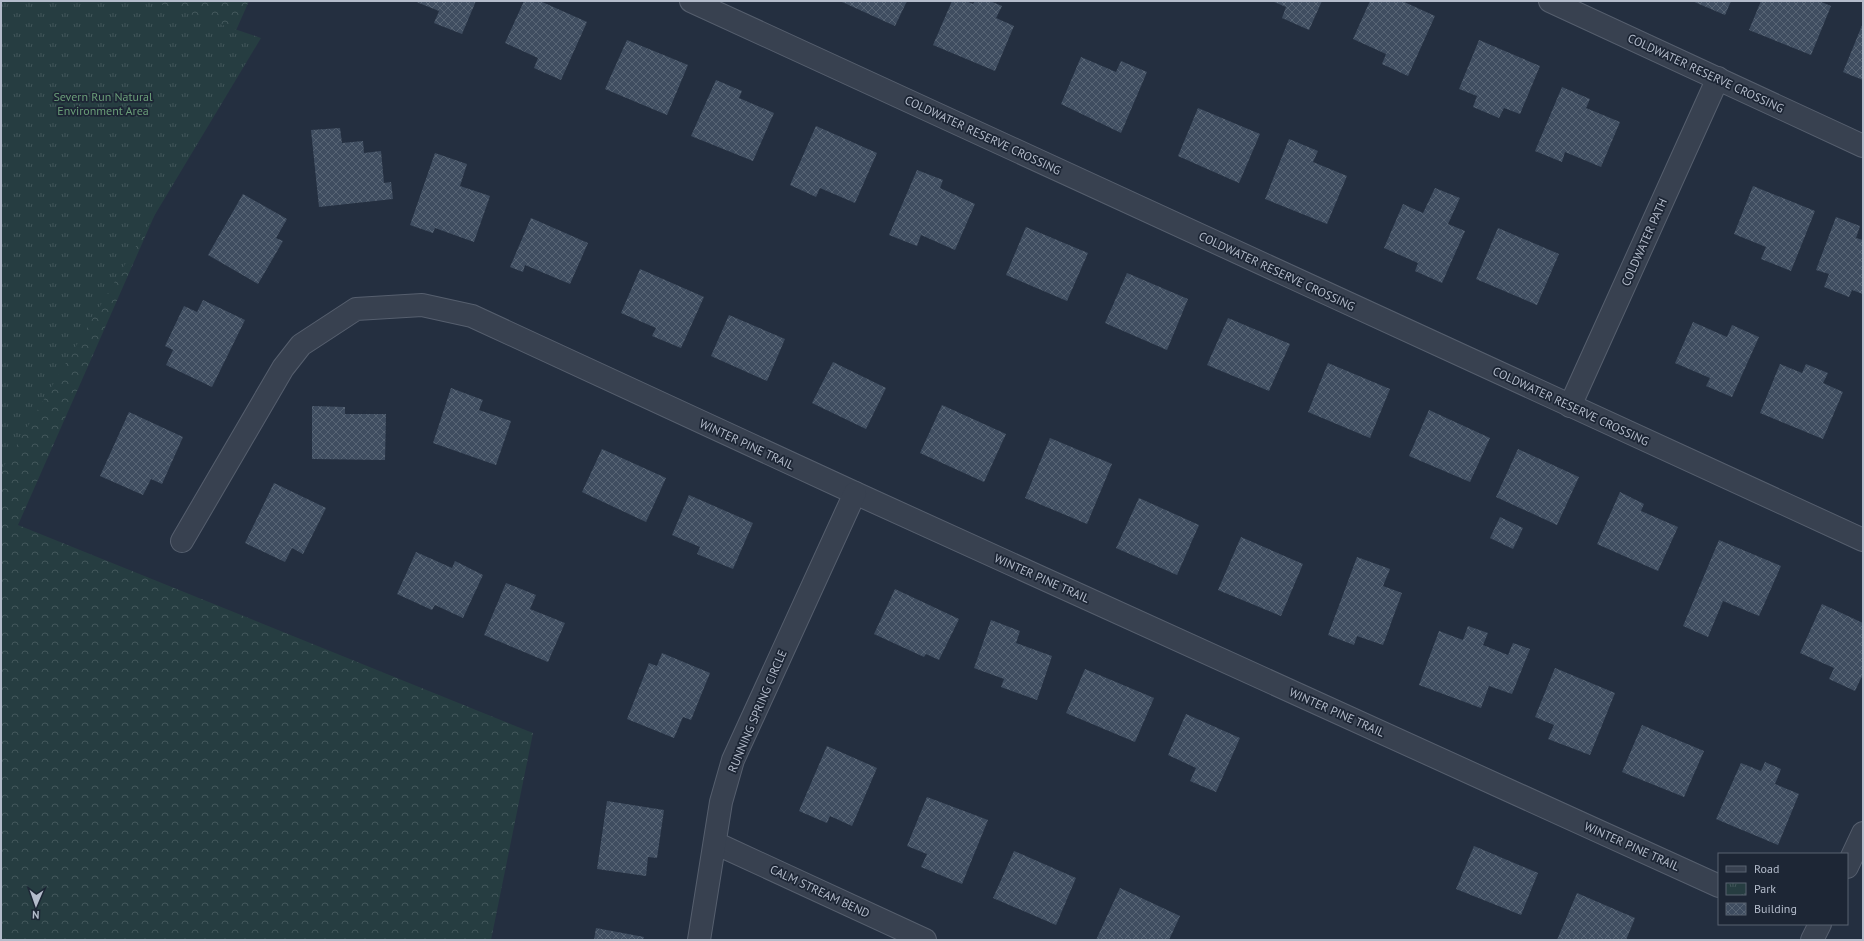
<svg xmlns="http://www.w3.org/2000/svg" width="1864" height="941" viewBox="0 0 1864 941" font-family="'PT Sans',sans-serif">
<defs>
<pattern id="forest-crowns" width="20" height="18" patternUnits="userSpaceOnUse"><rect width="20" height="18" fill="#263d41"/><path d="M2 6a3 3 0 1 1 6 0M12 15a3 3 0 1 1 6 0" fill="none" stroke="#43575b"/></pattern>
<pattern id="park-tufts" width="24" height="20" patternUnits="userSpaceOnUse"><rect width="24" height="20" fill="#263d41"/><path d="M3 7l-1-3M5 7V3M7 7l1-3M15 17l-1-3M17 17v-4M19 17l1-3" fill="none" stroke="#43575b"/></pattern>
<pattern id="building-cross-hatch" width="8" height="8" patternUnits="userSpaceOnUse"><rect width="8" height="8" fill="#3f4d60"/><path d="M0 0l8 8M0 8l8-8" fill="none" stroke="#586575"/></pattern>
</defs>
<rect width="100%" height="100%" fill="#242f40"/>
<!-- forest -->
<polygon fill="url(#forest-crowns)" points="1,1 249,1 18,525 533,733 491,940 1,940"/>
<!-- park -->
<polygon fill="url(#park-tufts)" points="1,1 151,1 261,38 1,471"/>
<!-- building -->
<g fill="url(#building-cross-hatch)">
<polygon points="414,1 476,1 462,34 434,23 439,11"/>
<polygon points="524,1 540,1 587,22 561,80 534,68 538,58 505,43"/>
<polygon points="840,1 907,1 895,26"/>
<polygon points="952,1 966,1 973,4 975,1 990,1 1002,6 996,18 1014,26 995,71 933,45"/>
<polygon points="1272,1 1322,1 1309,30 1282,18 1286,7"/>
<polygon points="1370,1 1402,1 1435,16 1408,76 1382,64 1386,54 1353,39"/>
<polygon points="1692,1 1731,1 1725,15"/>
<polygon points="1761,1 1819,1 1831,6 1811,55 1749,30"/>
<polygon points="1863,23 1863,80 1843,72"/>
<polygon points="627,40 688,65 667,115 605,89"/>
<polygon points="1479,40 1540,66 1520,114 1504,108 1499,118 1473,107 1477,96 1459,89"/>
<polygon points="1081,57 1116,72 1121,61 1147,72 1121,133 1061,104"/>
<polygon points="716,80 742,91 739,98 774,113 753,161 691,136"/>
<polygon points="1562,87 1590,99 1586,108 1620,122 1601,167 1565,152 1562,162 1535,151"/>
<polygon points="1198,108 1260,134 1239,183 1178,156"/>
<polygon points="816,126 877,153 855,203 820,188 816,197 790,185"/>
<polygon points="340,128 342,143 363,141 364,153 381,151 384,183 391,182 393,199 319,207 311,130"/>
<polygon points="1289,139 1318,151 1313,162 1347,176 1327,224 1265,199"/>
<polygon points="435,153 467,164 460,186 490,196 474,242 435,228 433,233 410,225"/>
<polygon points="917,170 943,180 940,188 975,204 955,250 921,235 917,246 889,235"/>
<polygon points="1753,186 1815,211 1791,271 1761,259 1766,247 1734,234"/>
<polygon points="1435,188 1460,198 1448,224 1465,231 1442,283 1415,271 1418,263 1384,248 1403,204 1423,213"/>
<polygon points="243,194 287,219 276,238 283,241 258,284 208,255"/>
<polygon points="1836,217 1860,226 1856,238 1863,240 1863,294 1852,290 1849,297 1824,287 1829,274 1816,270"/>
<polygon points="531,218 588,243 570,284 525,265 523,272 510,267"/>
<polygon points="1026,227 1088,253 1067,301 1006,275"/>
<polygon points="1498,228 1559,254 1537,305 1476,279"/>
<polygon points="640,269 704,297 681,348 652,336 656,328 621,313"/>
<polygon points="1127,273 1188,299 1167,350 1105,323"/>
<polygon points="203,300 245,320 212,387 166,365 173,350 165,346 184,306 197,312"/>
<polygon points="729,315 785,339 767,381 711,356"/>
<polygon points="1228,318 1290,344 1269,391 1207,365"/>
<polygon points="1693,322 1727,337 1732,325 1759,337 1732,397 1706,386 1710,378 1675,363"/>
<polygon points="833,362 886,388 866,429 812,403"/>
<polygon points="1328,363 1390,389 1370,438 1308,412"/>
<polygon points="1780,364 1802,373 1806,364 1828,373 1823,383 1843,392 1823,439 1760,413"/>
<polygon points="451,388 483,400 479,410 511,421 496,465 433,443"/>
<polygon points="942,405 1006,434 984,482 920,453"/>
<polygon points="312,406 345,407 345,414 386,414 385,460 312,459"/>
<polygon points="1429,410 1490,438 1470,482 1409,456"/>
<polygon points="129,412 183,437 162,484 151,479 143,495 100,476"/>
<polygon points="1050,438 1112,464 1087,524 1025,498"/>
<polygon points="602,449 666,478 646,522 582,492"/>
<polygon points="1518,449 1579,477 1557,525 1496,497"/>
<polygon points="274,483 326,508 303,554 292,548 285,562 245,543"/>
<polygon points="1620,492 1644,504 1641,511 1678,527 1658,571 1597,544"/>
<polygon points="689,495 753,523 733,569 697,554 700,547 672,535"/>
<polygon points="1139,498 1199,525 1177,575 1116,548"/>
<polygon points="1500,517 1523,528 1513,549 1490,538"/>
<polygon points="1241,537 1303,564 1281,616 1218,590"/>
<polygon points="1719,540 1781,566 1759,616 1723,601 1708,637 1683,626"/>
<polygon points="416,552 452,568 455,561 483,575 463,618 435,605 432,610 397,594"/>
<polygon points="1357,557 1390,569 1383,586 1402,593 1383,645 1357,636 1354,645 1328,635"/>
<polygon points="506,583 536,595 530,609 565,623 548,662 484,635"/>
<polygon points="895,589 959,619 939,660 926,654 924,657 874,634"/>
<polygon points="1822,604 1863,623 1863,674 1855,691 1829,679 1834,668 1800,653"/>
<polygon points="991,620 1020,631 1016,643 1052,656 1037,700 1001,687 1004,679 974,668"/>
<polygon points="1468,626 1488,633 1483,645 1508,655 1513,643 1530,649 1512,694 1489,686 1481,708 1419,685 1439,631 1463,640"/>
<polygon points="662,653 710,673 691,720 683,717 674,738 627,719 649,663 657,666"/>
<polygon points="1555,668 1615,693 1590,755 1548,739 1554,725 1535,717"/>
<polygon points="1085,669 1154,698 1135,742 1066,713"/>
<polygon points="1186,714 1240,738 1216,792 1190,781 1196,768 1168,755"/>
<polygon points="1642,725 1704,751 1684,797 1622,772"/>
<polygon points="827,746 877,768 852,826 830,816 827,823 799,811"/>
<polygon points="1765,762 1781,769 1775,784 1799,794 1778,845 1716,819 1741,763 1761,771"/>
<polygon points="927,797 988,820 962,884 921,867 927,854 907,846"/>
<polygon points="607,801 664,810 657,858 648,857 646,876 597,869"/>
<polygon points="1474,846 1538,873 1521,915 1456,889"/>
<polygon points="1014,851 1076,878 1056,925 993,898"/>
<polygon points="1120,888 1180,916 1169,940 1096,940"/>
<polygon points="1577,893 1635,918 1626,940 1557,940"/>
<polygon points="596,928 644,937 643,940 594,940"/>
</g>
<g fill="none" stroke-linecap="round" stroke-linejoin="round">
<defs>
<g id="street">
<polyline points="691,1 1863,540"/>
<polyline points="1550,1 1863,146"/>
<polyline points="1570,406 1718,78"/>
<polyline points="182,541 283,368 301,345 356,309 422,305 472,316 855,493 1719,886"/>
<polyline points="715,843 925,940"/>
<polyline points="1847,867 1863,833"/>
<polyline points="699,940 721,802 733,760 855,493"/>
<polyline points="1812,940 1820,924"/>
</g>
</defs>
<!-- street casing -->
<use href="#street" stroke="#565f6e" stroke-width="24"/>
<!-- street -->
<use href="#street" stroke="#384150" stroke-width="22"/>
</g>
<g text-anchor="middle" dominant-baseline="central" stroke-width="3.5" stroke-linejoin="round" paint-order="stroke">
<!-- street labels -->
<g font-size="12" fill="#b4bccb" stroke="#1d2635">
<text transform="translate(1706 73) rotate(25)">COLDWATER RESERVE CROSSING</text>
<text transform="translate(983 135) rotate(25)">COLDWATER RESERVE CROSSING</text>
<text transform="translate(1644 242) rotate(-66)">COLDWATER PATH</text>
<text transform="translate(1277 271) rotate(25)">COLDWATER RESERVE CROSSING</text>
<text transform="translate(1571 406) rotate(25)">COLDWATER RESERVE CROSSING</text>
<text transform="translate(747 444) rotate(25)">WINTER PINE TRAIL</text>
<text transform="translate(1042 578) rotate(24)">WINTER PINE TRAIL</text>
<text transform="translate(757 711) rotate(-67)">RUNNING SPRING CIRCLE</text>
<text transform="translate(1337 712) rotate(24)">WINTER PINE TRAIL</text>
<text transform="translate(1632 846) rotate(24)">WINTER PINE TRAIL</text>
<text transform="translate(820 891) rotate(25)">CALM STREAM BEND</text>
</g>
<!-- park labels -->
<g font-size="12" fill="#6a9d78" stroke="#1d2635">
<text x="103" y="96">Severn Run Natural<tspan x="103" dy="14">Environment Area</tspan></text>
</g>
</g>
<!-- border -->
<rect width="1864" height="941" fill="none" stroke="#b4bccb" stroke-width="4"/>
<!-- legend -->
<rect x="1718" y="853" width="130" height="72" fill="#1d2635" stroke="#596271"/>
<rect x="1726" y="866" width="20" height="6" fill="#384150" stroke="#596271"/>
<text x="1754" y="873" font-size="12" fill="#b4bccb">Road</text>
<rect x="1726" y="883" width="20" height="12" fill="url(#park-tufts)" stroke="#596271"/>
<text x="1754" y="893" font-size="12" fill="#b4bccb">Park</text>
<rect x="1726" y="903" width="20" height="12" fill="url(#building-cross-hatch)" stroke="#596271"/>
<text x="1754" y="913" font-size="12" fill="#b4bccb">Building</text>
<!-- north arrow -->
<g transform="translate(36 905) rotate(182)" stroke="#1d2635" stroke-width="3" paint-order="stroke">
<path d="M0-3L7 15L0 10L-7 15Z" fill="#b4bccb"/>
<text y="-6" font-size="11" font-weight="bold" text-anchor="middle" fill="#b4bccb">N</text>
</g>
</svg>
